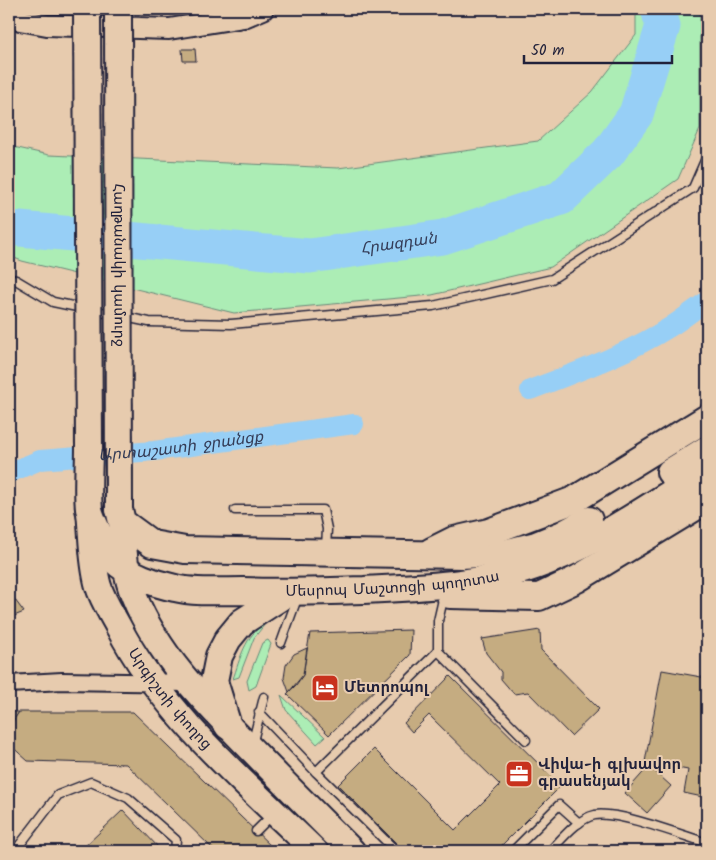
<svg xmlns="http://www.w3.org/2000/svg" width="716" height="860" viewBox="0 0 716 860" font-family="Kalam,'Noto Sans Armenian',sans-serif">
<rect width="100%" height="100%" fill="#e7cbae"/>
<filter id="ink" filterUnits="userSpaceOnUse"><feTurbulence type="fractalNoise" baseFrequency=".02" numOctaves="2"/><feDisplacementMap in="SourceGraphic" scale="10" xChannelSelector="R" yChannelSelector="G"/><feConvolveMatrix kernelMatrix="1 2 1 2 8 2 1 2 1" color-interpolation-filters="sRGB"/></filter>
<g filter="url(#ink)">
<!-- green -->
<g fill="#acedb5" stroke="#678878">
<polygon points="636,9 700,9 700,129 678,179 551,267 432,295 234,313 22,261 9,256 9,146 49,155 338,168 538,141 592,92 636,35"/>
<path d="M265 624 254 638 239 677 233 679C240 659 245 635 265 624Z"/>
<polygon points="268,640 271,644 256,686 249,690 247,681 262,643"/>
<polygon points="281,695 325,737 317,744 286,710"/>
</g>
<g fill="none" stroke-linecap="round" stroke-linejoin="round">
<!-- canal -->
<g stroke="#97cff6" stroke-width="20">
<path d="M530 390C577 372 627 354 670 327 683 319 695 309 707 301"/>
<path id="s1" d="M9 473 40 460 154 451 354 424"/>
</g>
<!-- river -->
<path stroke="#97cff6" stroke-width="35" id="s2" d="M9 228 310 256 443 237 561 198 608 153 636 114 663 26 658 9"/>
</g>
<!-- building -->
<g fill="#c5ac81" stroke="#22223b">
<polygon points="182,49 195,49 196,61 183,61"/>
<polygon points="707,569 707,582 702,572"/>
<polygon points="9,592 24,612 9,618"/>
<polygon points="411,630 410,655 329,735 287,694 296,685 303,675 310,633"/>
<polygon points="540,630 541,650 599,709 571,736 528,692 514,694 501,679 501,672 486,653 482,639"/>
<polygon points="307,648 303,675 289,692 284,678 286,665 294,654"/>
<polygon points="662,670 707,678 707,798 684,793 688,770 645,762"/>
<polygon points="450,676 561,786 496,851 404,851 338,785 374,749 455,830 500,785 429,715 412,732 404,723"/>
<polygon points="9,712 19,712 9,727"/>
<polygon points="19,712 133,712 276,851 215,851 126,764 28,761 9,744 9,727"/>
<polygon points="649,766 671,786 647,813 625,793"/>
<polygon points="123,810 159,848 155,851 80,851"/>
</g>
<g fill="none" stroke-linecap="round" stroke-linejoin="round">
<defs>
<g id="service">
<polyline points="9,278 16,280 53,302 149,322 231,324 433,306 552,279 693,188 707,156"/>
<polyline points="235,510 323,510 327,529 326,548"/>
<polyline points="444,595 438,621 438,651 526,740"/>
<polyline points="281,643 298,596"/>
<polyline points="259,712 316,772 396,851"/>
<polyline points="252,745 264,697"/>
<polyline points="316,772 438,651"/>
<polyline points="256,831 272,815"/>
<polyline points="15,851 58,795 91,782 128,798 176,840 175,851"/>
<polyline points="513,851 559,805 579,823"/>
<path d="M550 851C562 839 577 819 595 815 619 811 681 835 707 843L705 851"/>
</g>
<polyline id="minor" points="9,684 62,681 188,683"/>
<polyline id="tertiary" points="9,18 47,25 169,29 244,17 263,9"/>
<g id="primary">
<path id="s3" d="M90 517C92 539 92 563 98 585 102 599 111 613 118 626 163 714 245 783 315 851"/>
<path d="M122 522C124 548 124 572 134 596 159 658 208 705 254 752 286 785 319 818 352 851"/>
</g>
<g id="trunk">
<path id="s4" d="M89 448C89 467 87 490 89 509 91 519 107 552 114 560 129 575 155 584 175 588 194 593 223 591 243 591 283 593 324 591 364 590 425 587 489 585 546 562 603 539 655 503 707 470"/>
<polyline points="670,472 707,449"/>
<polyline points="119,509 122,522 152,544 185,550 462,555 508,552 536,545 563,534 589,520"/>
<polyline points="432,551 454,540 489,532 574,500 707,418"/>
<polyline points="450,595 539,597 577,579 707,500"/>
<polyline points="228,726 214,681 219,656 228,639 242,622 287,593"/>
</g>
</defs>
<!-- service casing -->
<use href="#service" stroke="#22223b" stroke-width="11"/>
<!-- minor casing -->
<use href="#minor" stroke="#22223b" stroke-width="20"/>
<!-- tertiary casing -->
<use href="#tertiary" stroke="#22223b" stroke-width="24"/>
<!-- primary casing -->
<use href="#primary" stroke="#22223b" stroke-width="29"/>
<!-- trunk casing -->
<use href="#trunk" stroke="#22223b" stroke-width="30"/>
<!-- service -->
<use href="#service" stroke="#e7cbae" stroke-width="8"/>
<!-- minor -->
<use href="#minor" stroke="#e7cbae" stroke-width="16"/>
<!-- tertiary -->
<use href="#tertiary" stroke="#e7cbae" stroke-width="20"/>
<!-- primary -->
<use href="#primary" stroke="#e7cbae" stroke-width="25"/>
<!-- trunk -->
<use href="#trunk" stroke="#e7cbae" stroke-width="26"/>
<defs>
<g id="trunk-bridge">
<polyline points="87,9 89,448"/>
<path id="s5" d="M118 9 119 509"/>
</g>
</defs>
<!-- trunk-bridge casing -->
<use href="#trunk-bridge" stroke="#22223b" stroke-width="30" stroke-linecap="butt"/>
<!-- trunk-bridge -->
<use href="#trunk-bridge" stroke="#e7cbae" stroke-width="26"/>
</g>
</g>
<!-- icons -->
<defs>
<symbol id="hotel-square" viewBox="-11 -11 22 22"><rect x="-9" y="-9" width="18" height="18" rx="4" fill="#c8321e" stroke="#e7cbae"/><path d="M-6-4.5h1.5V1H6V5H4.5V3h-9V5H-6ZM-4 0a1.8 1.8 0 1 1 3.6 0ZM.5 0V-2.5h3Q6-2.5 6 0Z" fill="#fff"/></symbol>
<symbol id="office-square" viewBox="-11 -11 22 22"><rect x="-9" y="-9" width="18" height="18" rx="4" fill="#c8321e" stroke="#e7cbae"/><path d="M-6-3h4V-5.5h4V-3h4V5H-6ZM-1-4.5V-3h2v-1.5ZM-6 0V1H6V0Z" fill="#fff"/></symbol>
</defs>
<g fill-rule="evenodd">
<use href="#hotel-square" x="309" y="672" width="32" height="32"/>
<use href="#office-square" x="503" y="758" width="32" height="32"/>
</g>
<g text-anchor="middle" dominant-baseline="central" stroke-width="4" stroke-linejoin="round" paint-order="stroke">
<!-- street labels -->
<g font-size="15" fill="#22223b" stroke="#e7cbae">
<text stroke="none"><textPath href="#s5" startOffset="256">Հաղթանակի կամուրջ</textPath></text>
<text stroke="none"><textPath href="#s4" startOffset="404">Մեսրոպ Մաշտոցի պողոտա</textPath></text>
<text stroke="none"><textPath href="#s3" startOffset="204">Արգիշտի փողոց</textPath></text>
</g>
<!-- poi labels -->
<g font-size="15" font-weight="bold" fill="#22223b" stroke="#e7cbae" text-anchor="start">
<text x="344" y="688">Մետրոպոլ</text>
<text x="538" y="765">Վիվա-ի գլխավոր<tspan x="538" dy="17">գրասենյակ</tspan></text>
</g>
<!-- water labels -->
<g font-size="16" font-style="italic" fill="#343c57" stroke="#e7cbae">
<text stroke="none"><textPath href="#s2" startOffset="392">Հրազդան</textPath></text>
<text stroke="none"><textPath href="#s1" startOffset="175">Արտաշատի ջրանցք</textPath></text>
</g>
</g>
<!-- margin -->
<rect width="716" height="860" fill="none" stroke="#e7cbae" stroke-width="30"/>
<rect x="15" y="15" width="686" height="830" fill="none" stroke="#22223b" stroke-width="2" filter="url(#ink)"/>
<!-- scale -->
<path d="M524 55v8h148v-8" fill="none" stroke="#22223b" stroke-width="2.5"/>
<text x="531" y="55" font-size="15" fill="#22223b" stroke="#e7cbae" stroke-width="4" paint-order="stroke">50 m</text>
</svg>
